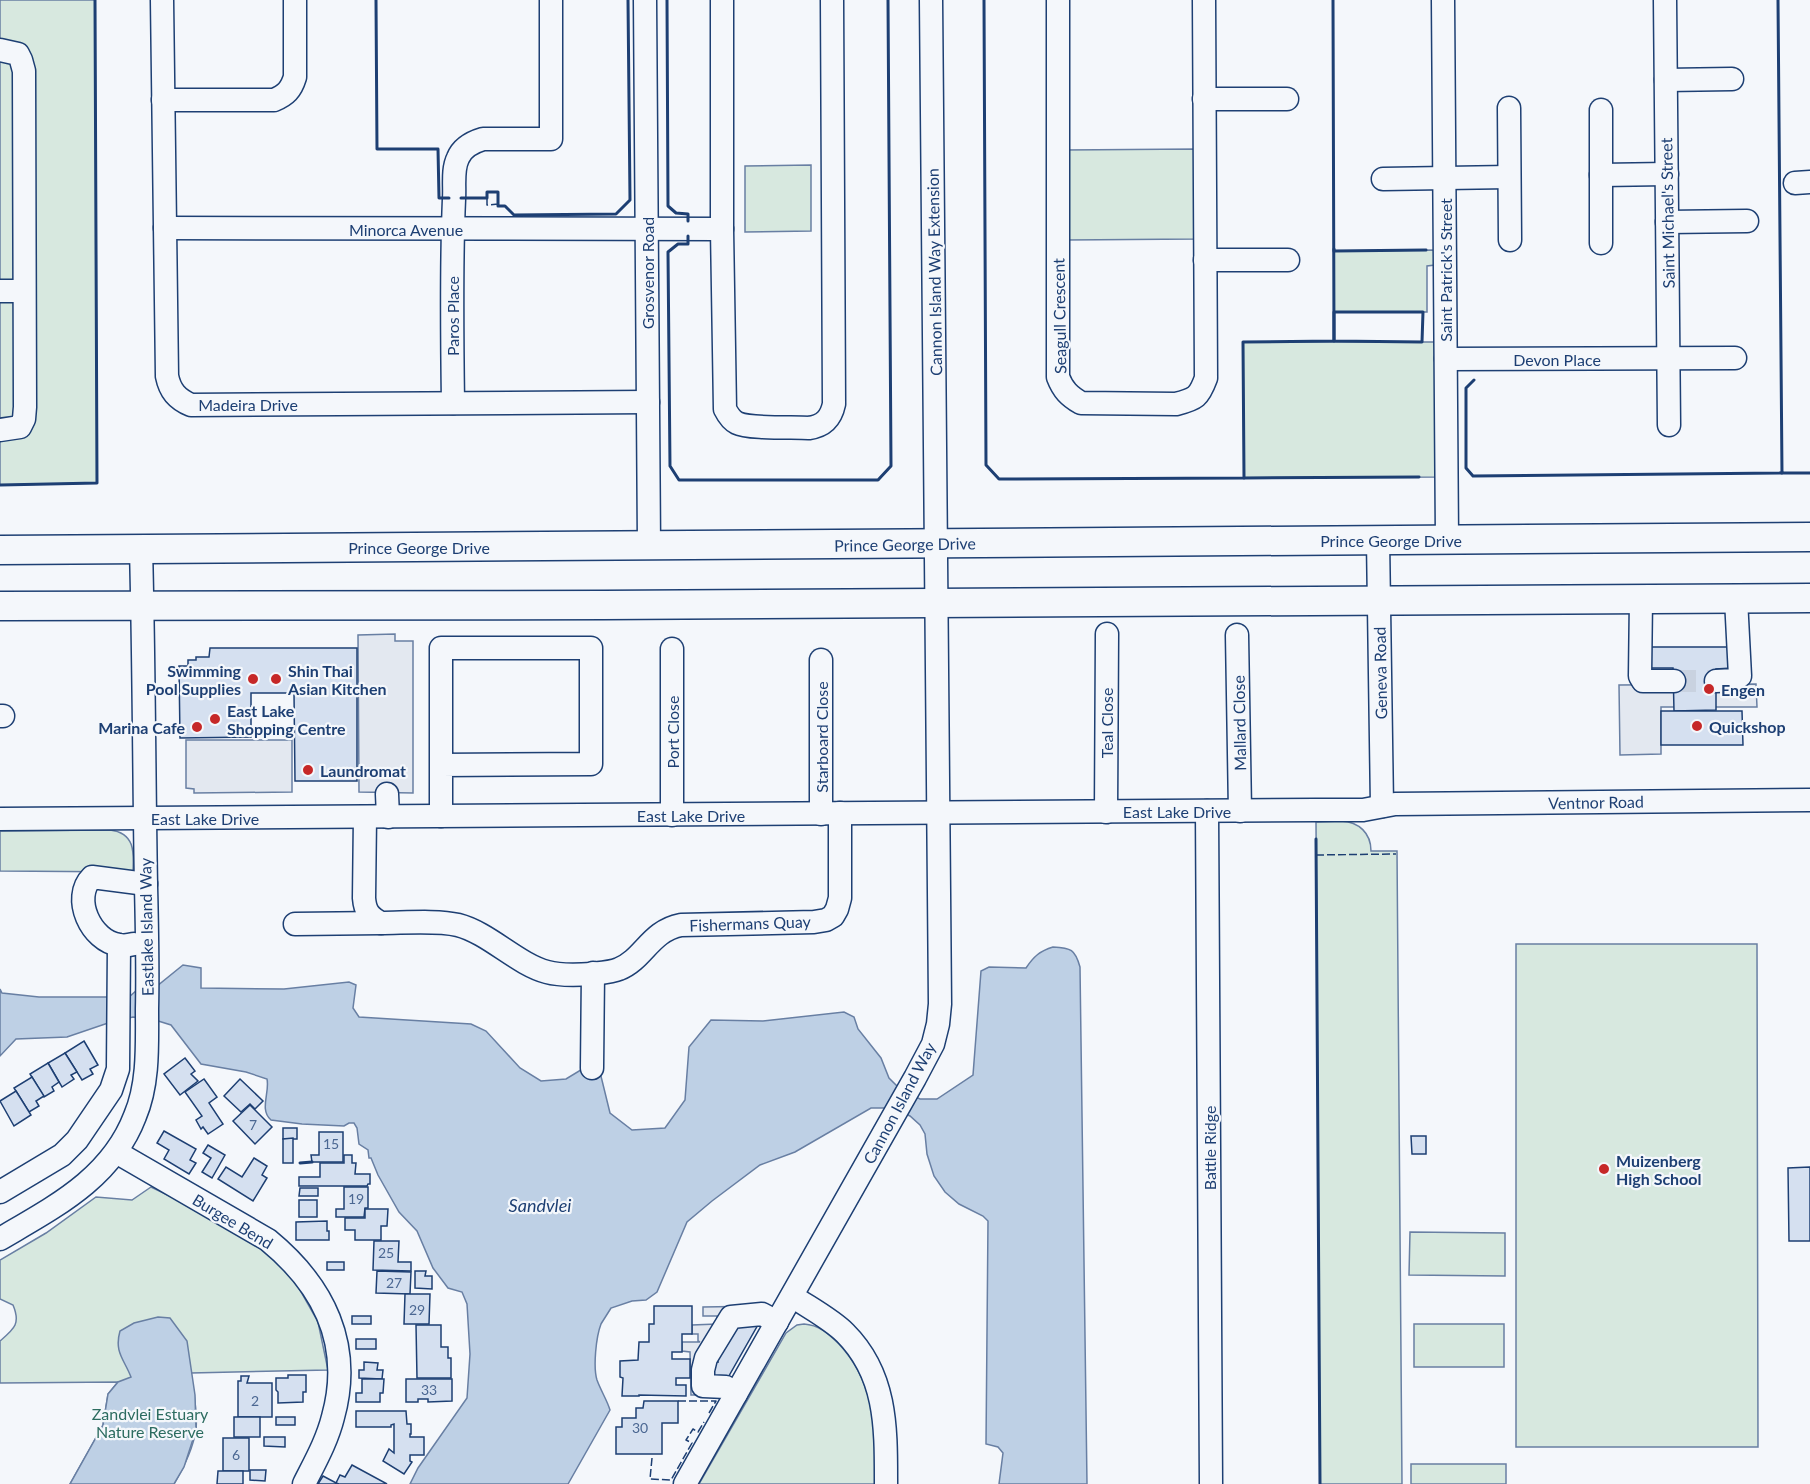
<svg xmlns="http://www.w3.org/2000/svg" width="1810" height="1484" viewBox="0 0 1810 1484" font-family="Lato,sans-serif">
<rect width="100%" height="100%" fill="#f4f7fb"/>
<!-- green -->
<g fill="#d7e8df" stroke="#687fa3" stroke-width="1.5">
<polygon points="0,0 95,0 97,483 0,485"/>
<polygon points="1196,149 1196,239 1066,240 1064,150"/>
<polygon points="811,165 811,231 745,232 745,166"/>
<polygon points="1435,250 1435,265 1427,266 1427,312 1334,312 1334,251"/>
<polygon points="1243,342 1437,342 1438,477 1244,478"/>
<path d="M1341 821C1359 822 1371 833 1371 851H1397L1402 1484H1320L1316 822Z"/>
<path d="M110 830C135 833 134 852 133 872L0 871V831Z"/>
<polygon points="1516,944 1757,944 1758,1447 1516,1447"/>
<path d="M151 1187 218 1219 264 1250 292 1276 318 1322 328 1370 191 1373C193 1391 198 1411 196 1430 193 1448 183 1469 174 1484H70L103 1425 108 1394 118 1382 0 1383V1341C14 1329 21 1324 13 1305L0 1299V1260L46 1233 96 1197 132 1200Z"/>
<polygon points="1410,1232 1505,1233 1505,1276 1409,1275"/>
<path d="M804 1324C819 1325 828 1333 839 1344 877 1385 875 1431 875 1484H699L786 1333 797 1325Z"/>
<rect x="1414" y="1324" width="90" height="43"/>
<rect x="1411" y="1464" width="95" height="20"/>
</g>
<!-- parking -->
<g fill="#e3e8f0" stroke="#687fa3" stroke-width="1.5">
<polygon points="395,634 395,641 413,641 413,793 359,792 358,635"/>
<polygon points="1756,684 1757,707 1661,707 1661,754 1620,755 1619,685"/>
<polygon points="186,740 292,740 292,792 194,793 194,789 186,788"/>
<polygon points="770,1306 723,1343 723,1352 718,1353 718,1362 713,1361 721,1395 691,1395 690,1352 682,1351 682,1342 700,1342 698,1341 698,1334 692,1334 692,1325 717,1324 717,1316 703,1316 703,1307"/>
</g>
<!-- water -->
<g fill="#bed0e5" stroke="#687fa3" stroke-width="1.5">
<path d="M1053 947C1071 948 1075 949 1080 967L1087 1484H999L1003 1453 998 1447 986 1444 988 1221 983 1216 959 1204 945 1192 934 1176 927 1154 925 1134 920 1125 910 1116 893 1108H871L795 1152 760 1165 712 1201 687 1222 657 1292 646 1300 632 1301 611 1308C608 1313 604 1319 601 1324 596 1337 593 1367 597 1380 601 1391 607 1400 610 1410L568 1484H410L418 1468 467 1398 470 1354 467 1304 462 1292 448 1288 433 1268 417 1231 399 1212 378 1175 371 1158H369L368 1150 359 1144 357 1128 354 1123H349L344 1126 302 1124 271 1120C259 1110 270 1092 267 1079L246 1072 201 1064 171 1025 155 1020 133 1017 111 1022 67 1037 16 1039 0 1056V989L2 993 39 997H129L137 990 157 986 183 965 201 968V988L284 989 349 982 356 985 353 1008 359 1017 471 1024 486 1031 520 1068 541 1081 566 1079 584 1068H599L610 1113 632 1130 665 1128 685 1100 689 1047 711 1020 763 1021 844 1012 854 1017 858 1029 881 1058 889 1078 901 1090 920 1099H937L973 1075 981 971 989 967 1026 968C1034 956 1040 951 1053 947Z"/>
<path d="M158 1317 170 1318 187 1341 195 1395 196 1430 184 1467 174 1484H70L103 1425 108 1394 118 1382 131 1377C124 1359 114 1352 120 1331L134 1323Z"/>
</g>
<!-- building -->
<g fill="#d5e0f0" stroke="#1d3f73" stroke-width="1.5">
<polygon points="1650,647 1732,647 1732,668 1716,669 1716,710 1674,711 1673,668 1650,668"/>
<polygon points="210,648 357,648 357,781 295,781 294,693 251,693 251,737 180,738 179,666 188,666 188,660 196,660 196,657 209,657"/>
<polygon points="1661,711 1742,711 1743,745 1661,745"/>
<polygon points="84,1041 98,1065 90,1069 93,1074 82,1080 65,1053"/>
<polygon points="65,1053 77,1072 71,1075 74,1079 62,1087 48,1063"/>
<polygon points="185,1058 195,1071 191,1074 198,1081 180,1095 164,1074"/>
<polygon points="48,1063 59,1082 52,1087 54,1091 44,1097 30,1074"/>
<polygon points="32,1077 44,1096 36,1101 39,1106 29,1112 14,1088"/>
<polygon points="204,1079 217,1097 209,1103 223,1124 208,1134 203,1127 201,1129 196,1120 202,1116 185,1092"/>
<polygon points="240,1079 263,1101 255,1109 250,1104 241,1112 224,1096"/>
<polygon points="16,1091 31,1115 14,1126 0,1101"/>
<polygon points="250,1105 272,1127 255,1144 233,1121"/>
<rect x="283" y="1128" width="14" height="11"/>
<polygon points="164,1131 196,1149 190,1160 196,1163 189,1174 164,1159 169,1150 157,1143"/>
<polygon points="319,1132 343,1132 343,1162 312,1162 311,1155 319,1155"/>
<polygon points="1411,1136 1426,1136 1426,1154 1412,1154"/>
<polygon points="293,1138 293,1163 283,1163 283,1139"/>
<polygon points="208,1145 225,1155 212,1178 202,1172 211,1158 203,1153"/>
<polygon points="344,1155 352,1155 352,1163 356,1163 355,1174 370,1174 370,1184 368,1184 367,1186 299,1186 299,1177 320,1177 320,1163 344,1163"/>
<polygon points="254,1158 267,1166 262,1175 267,1178 253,1201 218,1179 226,1167 242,1177"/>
<polygon points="1810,1167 1810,1241 1789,1241 1788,1168"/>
<polygon points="344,1187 368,1187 368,1208 365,1208 364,1217 336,1217 336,1209 344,1209"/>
<polygon points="300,1188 318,1188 318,1196 299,1196"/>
<rect x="299" y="1200" width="18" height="17"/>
<polygon points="365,1209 388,1209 387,1226 381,1226 381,1240 355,1240 355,1230 345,1230 345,1218 365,1218"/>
<polygon points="327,1221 327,1231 329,1231 329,1240 296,1240 296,1222"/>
<polygon points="374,1241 399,1241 398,1262 411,1262 411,1271 373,1270"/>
<rect x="327" y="1262" width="17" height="8"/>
<polygon points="377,1271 411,1272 410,1294 376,1293"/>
<polygon points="415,1271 426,1271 425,1276 432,1276 432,1289 415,1288"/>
<polygon points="405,1294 430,1294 429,1324 404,1324"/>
<polygon points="654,1306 692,1306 692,1334 682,1334 682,1352 672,1352 672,1359 690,1359 690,1378 676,1378 676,1385 686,1385 686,1396 639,1395 639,1396 622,1396 623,1378 620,1377 620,1361 638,1360 639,1342 649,1342 649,1324 654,1324"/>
<rect x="352" y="1316" width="19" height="8"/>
<polygon points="734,1323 759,1323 726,1381 713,1381 712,1361 718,1362 717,1352 723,1352 723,1343"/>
<polygon points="416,1325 441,1325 441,1347 448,1347 448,1358 451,1358 451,1378 417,1378"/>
<rect x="356" y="1339" width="20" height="10"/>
<polygon points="364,1362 378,1363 377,1370 383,1370 382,1379 359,1378 359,1370 364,1370"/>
<polygon points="288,1375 306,1375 306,1392 303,1392 303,1402 278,1403 278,1392 276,1390 276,1378 288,1378"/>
<polygon points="241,1376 249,1376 247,1383 272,1383 272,1417 238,1417 238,1381 241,1381"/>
<polygon points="362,1379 384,1379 383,1393 380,1393 380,1402 356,1402 356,1393 362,1393"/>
<polygon points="406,1379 452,1379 452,1401 428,1402 428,1399 418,1399 418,1402 406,1402"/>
<polygon points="644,1401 678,1401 678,1423 662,1423 662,1454 616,1454 616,1427 622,1427 622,1418 636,1418 636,1408 643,1408"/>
<polygon points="356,1411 406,1411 407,1424 411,1424 411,1434 410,1434 410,1437 424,1437 424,1455 410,1455 410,1461 412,1462 404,1474 383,1461 389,1449 394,1453 394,1424 391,1425 391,1427 356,1427"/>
<rect x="234" y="1417" width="26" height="20"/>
<rect x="276" y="1417" width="19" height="8"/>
<polygon points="264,1437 285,1437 285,1447 264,1446"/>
<rect x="223" y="1438" width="26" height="33"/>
<polygon points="352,1465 387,1484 339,1484 336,1483 340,1475 345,1477"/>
<polygon points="250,1470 266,1470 265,1481 250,1480"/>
<polygon points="218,1471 243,1471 243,1484 217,1484"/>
<polygon points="323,1476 338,1484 318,1484"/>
</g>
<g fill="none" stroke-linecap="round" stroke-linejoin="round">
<!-- minor-tunnel -->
<polyline stroke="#c9d2e0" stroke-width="22" stroke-dasharray="22 11" stroke-linecap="butt" points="1674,681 1716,681"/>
<defs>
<g id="minor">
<path d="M162 0 167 376C170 391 177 399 191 405L648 402"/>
<polyline points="645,0 649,546"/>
<path d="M722 0V229L725 409C728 415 731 420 737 423 749 429 794 427 809 428 824 426 831 418 834 404L832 0"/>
<path d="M1058 0V377C1063 390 1069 396 1081 403L1176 404C1196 399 1199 397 1206 378L1204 0"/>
<polyline points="1443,0 1447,540"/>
<polyline points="1665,0 1669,425"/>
<polyline points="0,50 18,54 21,60 24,71 25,407 24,419 20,427 0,430"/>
<polyline points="1666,80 1732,79"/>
<polyline points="1204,99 1287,99"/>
<path d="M163 100H274C286 95 291 90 295 77V0"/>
<polyline points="1509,108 1510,240"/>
<polyline points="1601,110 1601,243"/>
<polyline points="1601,175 1667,174"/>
<polyline points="1383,179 1509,177"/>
<polyline points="1795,183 1810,182"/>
<polyline points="1667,222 1747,221"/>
<polyline points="165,228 722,229"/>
<polyline points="1205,260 1288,260"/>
<polyline points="0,291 24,291"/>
<polyline points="1446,359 1735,358"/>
<path d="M453 403C452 335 451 267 454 199 455 186 452 170 458 158 462 148 473 142 483 139H551V0"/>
<polyline points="1378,540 1382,806"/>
<polyline points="1641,599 1640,676 1643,681 1674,681"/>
<polyline points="1237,635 1240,811"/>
<polyline points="672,649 672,815"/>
<polyline points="821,660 821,814"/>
<polyline points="1716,681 1735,680 1740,676 1736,599"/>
<polyline points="0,716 3,716"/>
<polyline points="441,765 591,764 591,648 441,648 441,816"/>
<polyline points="387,794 388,817"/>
<polyline points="1207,811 1211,1484"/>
<polyline points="1106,812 1107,634"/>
<path d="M365 817 364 898C365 911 369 917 381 923 403 923 437 920 458 925 489 933 517 964 547 972 561 976 578 975 592 974 600 973 612 972 619 969 644 959 650 931 681 925L814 922 826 920 833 916 837 909 840 898V813"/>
<polyline points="0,819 1316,810 1363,810 1395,804 1810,800"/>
<polyline points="295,924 381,923"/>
<path d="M134 944C130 945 124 946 119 945 91 941 71 898 92 877L146 884"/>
<polyline points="592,1068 593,973"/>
<path d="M116 1152 268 1240C324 1286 353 1345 333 1417 327 1441 315 1462 304 1484"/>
<polyline points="0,1192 62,1155 77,1140 111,1090 118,1069 119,945"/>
<path d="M0 1239C54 1207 111 1179 135 1116 149 1083 147 1044 147 1009 148 968 147 927 146 886 144 774 144 661 141 549"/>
<path d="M792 1296C808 1307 831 1319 845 1333 887 1375 886 1428 886 1484"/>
<polyline points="736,1394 726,1387 703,1386 703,1370 706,1358 731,1317 762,1314 777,1322"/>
<polyline points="685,1484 915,1078 933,1044 938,1024 940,1004 931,0"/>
</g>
<g id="major">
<polyline points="0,550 1810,537"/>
<polyline points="0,606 604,605 1810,598"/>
</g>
</defs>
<!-- minor casing -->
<use href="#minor" stroke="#1d3f73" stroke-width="25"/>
<!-- major casing -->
<use href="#major" stroke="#1d3f73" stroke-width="31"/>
<!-- minor -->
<use href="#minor" stroke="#f4f7fb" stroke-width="22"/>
<!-- major -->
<use href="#major" stroke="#f4f7fb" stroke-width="28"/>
<!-- fence -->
<g stroke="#1d3f73" stroke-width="1.5" stroke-dasharray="8 3" stroke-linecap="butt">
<polygon points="487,192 498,192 498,204 487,205"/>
<polyline points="1316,855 1396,854"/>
<polyline points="678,1401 716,1401 709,1413"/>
<polyline points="652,1458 650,1479 671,1480 692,1443 686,1440 693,1429 698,1432 704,1422"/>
</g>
<!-- wall -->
<g stroke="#1d3f73" stroke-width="3">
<polyline points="376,0 377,149 438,149 439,198 449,198"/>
<polyline points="667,0 668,206 676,213 688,214 688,221"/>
<polyline points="984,0 986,465 999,479 1244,478 1243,342 1334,341 1333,0"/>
<polyline points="461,198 487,198 487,192 498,192 498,206 505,206 514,215 616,214 630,200 628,0"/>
<polyline points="688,236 688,244 678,244 668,252 670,466 679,480 878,480 891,466 888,0"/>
<polyline points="1334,249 1334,251 1426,250"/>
<polygon points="1334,312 1423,312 1422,342 1334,341"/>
<polyline points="1474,380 1466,388 1466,468 1473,476 1782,473 1778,0"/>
<polyline points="1782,472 1782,473 1810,473"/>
<polyline points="1244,478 1419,477"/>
<polyline points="0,485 97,483 95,0"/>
<polyline points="1316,839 1320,1484"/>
<polyline points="300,1163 312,1162"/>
</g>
</g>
<!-- markers -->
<g fill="#c62828" stroke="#f4f7fb" stroke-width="2">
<circle cx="253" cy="679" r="6"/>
<circle cx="276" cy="679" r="6"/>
<circle cx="1709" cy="689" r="6"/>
<circle cx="215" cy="719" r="6"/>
<circle cx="1697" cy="726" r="6"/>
<circle cx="197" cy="727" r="6"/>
<circle cx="308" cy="770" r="6"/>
<circle cx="1604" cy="1169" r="6"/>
</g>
<g text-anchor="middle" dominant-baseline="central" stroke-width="4.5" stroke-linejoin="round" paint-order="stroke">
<!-- number labels -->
<g font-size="14" fill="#4b6792">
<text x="253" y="1124">7</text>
<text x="331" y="1143">15</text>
<text x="356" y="1198">19</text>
<text x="386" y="1252">25</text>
<text x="394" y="1282">27</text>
<text x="417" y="1309">29</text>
<text x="429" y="1389">33</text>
<text x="255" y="1400">2</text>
<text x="640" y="1427">30</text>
<text x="236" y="1454">6</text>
</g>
<!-- street labels -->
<g font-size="16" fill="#1d3f73" stroke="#f4f7fb">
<text transform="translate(1667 213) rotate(-91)">Saint Michael's Street</text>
<text x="406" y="229">Minorca Avenue</text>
<text transform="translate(1445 270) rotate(-90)">Saint Patrick's Street</text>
<text transform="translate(934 272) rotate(-91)">Cannon Island Way Extension</text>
<text transform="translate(647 273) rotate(-90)">Grosvenor Road</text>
<text transform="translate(452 316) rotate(-90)">Paros Place</text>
<text transform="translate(1059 316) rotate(-91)">Seagull Crescent</text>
<text x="1557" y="359">Devon Place</text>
<text x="248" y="404">Madeira Drive</text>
<text x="1391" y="540">Prince George Drive</text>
<text transform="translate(905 544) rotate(-1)">Prince George Drive</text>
<text x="419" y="547">Prince George Drive</text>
<text transform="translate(1380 673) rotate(-91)">Geneva Road</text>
<text transform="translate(1106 723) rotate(-90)">Teal Close</text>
<text transform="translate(1239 723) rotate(-91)">Mallard Close</text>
<text transform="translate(672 732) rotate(-90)">Port Close</text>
<text transform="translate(821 737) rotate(-90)">Starboard Close</text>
<text transform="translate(1596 802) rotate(-1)">Ventnor Road</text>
<text x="1177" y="811">East Lake Drive</text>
<text x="691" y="815">East Lake Drive</text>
<text x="205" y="818">East Lake Drive</text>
<text transform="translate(750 923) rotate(-2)">Fishermans Quay</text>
<text transform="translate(146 927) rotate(-91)">Eastlake Island Way</text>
<text transform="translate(899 1103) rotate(-62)">Cannon Island Way</text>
<text transform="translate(1209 1148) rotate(-90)">Battle Ridge</text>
<text transform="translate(233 1221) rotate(31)">Burgee Bend</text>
</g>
<!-- poi labels -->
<g font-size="16" font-weight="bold" fill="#1d3f73" stroke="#f4f7fb" text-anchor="start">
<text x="241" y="670" text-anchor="end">Swimming<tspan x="241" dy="18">Pool Supplies</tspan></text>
<text x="288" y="670">Shin Thai<tspan x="288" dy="18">Asian Kitchen</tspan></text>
<text x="1721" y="689">Engen</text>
<text x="227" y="710">East Lake<tspan x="227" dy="18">Shopping Centre</tspan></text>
<text x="1709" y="726">Quickshop</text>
<text x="185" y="727" text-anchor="end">Marina Cafe</text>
<text x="320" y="770">Laundromat</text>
<text x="1616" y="1160">Muizenberg<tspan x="1616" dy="18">High School</tspan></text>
</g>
<!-- park labels -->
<g font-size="16" fill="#2c6c60" stroke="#f4f7fb">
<text x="150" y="1413">Zandvlei Estuary<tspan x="150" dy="18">Nature Reserve</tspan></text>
</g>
<!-- water labels -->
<g font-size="18" font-style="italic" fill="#1d3f73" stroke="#f4f7fb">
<text x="540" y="1205">Sandvlei</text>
</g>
</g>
</svg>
